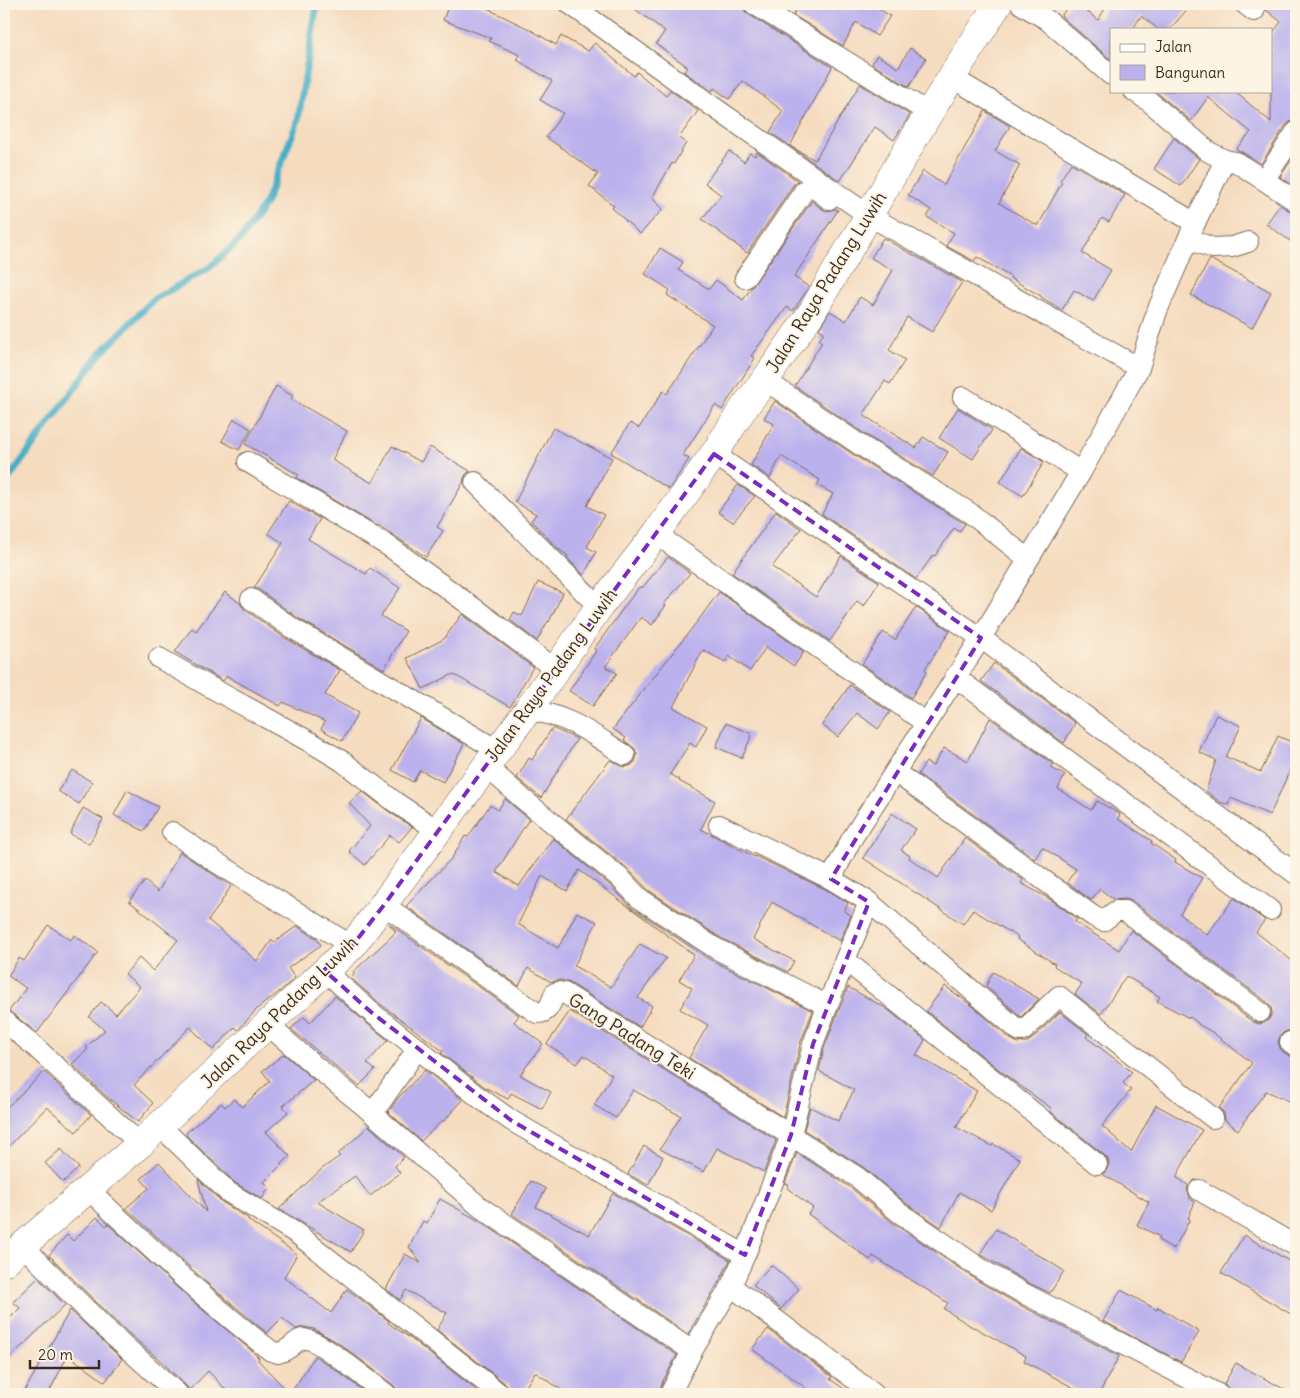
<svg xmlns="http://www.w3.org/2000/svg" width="1300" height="1398" viewBox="0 0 1300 1398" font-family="Delius,sans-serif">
<rect width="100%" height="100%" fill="#fcf5e5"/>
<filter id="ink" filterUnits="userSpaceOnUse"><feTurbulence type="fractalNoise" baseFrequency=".02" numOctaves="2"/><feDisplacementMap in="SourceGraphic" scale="10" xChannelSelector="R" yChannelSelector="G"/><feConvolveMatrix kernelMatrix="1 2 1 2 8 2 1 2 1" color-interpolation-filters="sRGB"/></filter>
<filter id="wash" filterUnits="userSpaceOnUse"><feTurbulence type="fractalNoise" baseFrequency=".0096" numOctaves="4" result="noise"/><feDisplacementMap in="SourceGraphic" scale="20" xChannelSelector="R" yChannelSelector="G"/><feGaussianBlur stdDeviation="1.12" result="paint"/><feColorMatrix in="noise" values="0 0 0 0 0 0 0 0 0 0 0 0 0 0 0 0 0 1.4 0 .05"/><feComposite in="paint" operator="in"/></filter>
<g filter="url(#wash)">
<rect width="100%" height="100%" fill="#f5dcbf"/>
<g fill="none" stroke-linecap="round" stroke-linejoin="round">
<!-- stream -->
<polyline stroke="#47aec6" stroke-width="7" points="4,485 99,355 154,299 209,268 241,239 266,202 298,120 317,4"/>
</g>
<g id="blocks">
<!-- building -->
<g fill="#bbb1ed">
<polygon points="449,4 476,4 492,10 492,11 529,29 556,45 561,36 588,51 595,43 634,76 637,72 666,96 670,90 698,111 679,138 686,143 674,164 672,163 652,198 663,209 640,234 612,208 614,206 589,186 598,174 546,137 563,113 540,100 552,81 517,60 520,55 489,41 491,38 443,20"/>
<polygon points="628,4 742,4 743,9 748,14 832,67 790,146 815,160 860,84 910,115 894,140 875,127 840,181 770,132 783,111 743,81 729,99 714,88 712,91 684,72 688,67 656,44 665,31"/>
<polygon points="799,4 872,4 890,16 877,36 856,22 843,46 793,15"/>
<polygon points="1070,4 1077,4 1098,20 1108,4 1192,4 1170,29 1158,29 1141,16 1133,29 1111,29 1111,60 1061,16"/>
<polygon points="1263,4 1296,4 1296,120 1290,122 1286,125 1261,164 1242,152 1236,149 1251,132 1208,97 1191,121 1155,91 1234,91 1271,122 1271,35 1281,22 1265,9"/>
<polygon points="910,48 926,58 909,87 872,64 877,55 898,68"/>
<polygon points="985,111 1010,126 995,151 1020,165 999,203 1038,226 1062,182 1060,181 1071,163 1125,195 1109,222 1102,218 1082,253 1111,270 1093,301 1074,290 1062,310 1041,297 1041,296 1010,278 1011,277 977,257 974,261 946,246 954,233 927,217 931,210 908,195 923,171 944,185"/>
<polygon points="1174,138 1199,159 1181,186 1154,169"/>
<polygon points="729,151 744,162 750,153 755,156 757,152 798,181 794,184 747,253 702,219 721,195 705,183"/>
<polygon points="1296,153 1296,187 1280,177"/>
<polygon points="812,201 822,209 827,211 835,209 838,210 794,277 809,287 793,311 787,307 751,356 755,358 722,410 715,405 683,455 689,459 669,489 611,453 630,423 639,428 663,391 667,394 713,325 667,295 670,290 645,274 660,248 683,262 678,270 709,289 716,280 743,300"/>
<polygon points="1280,205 1290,211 1296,213 1296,245 1266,224"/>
<polygon points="883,238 962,282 932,332 907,317 889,350 905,360 890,384 885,381 863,415 916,448 923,437 948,452 933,476 866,435 795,386 822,342 819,340 824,332 819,329 830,311 846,321 860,297 873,305 893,270 871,258"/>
<polygon points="1210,259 1271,292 1252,328 1191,295"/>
<polygon points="276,386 293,396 291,399 347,431 332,460 372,483 392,446 421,462 430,447 470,471 466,474 464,478 463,483 437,527 443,531 426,557 378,525 377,526 297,478 299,475 245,444"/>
<polygon points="775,401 854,455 965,524 959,532 954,528 935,556 933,555 916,579 822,514 833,494 817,485 820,480 781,456 770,478 751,465 774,424 764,418"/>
<polygon points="958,408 992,430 973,459 939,438"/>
<polygon points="234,419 251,429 239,450 222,441"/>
<polygon points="553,428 612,458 587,506 604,515 587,547 596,552 584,575 567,558 568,556 560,550 531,521 536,514 515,502"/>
<polygon points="1021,448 1044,462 1023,496 1000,482"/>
<polygon points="738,485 755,496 733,522 718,512"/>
<polygon points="289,501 320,519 308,539 366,574 370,568 400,588 381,616 406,631 384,669 298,618 258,589 254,588 283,543 268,533"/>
<polygon points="776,511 801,529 772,567 816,597 841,556 879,582 864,606 857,601 830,641 732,573"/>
<polygon points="668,557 690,573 664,604 666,605 652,625 641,617 605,667 617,673 593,706 569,691 596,651 594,649 622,610 640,586 642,588"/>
<polygon points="538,582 563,593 549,622 548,621 537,641 510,620 514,612 522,616"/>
<polygon points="225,592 240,603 244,609 285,638 340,670 325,695 358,713 342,741 321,729 325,722 283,702 280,706 227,676 223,681 175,652 192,628 196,631"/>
<polygon points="719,592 804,652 794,666 766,647 750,671 729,656 725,662 703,650 673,707 707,726 696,747 690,743 670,774 680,780 679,781 715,801 701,829 755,857 755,856 825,889 848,903 844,911 851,915 840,941 772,902 753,939 794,961 788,972 721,938 647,889 628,869 566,819 610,760 624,767 630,766 635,762 637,755 635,749 624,740 626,738 613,729 700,618"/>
<polygon points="916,607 950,631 925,669 927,671 911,698 862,664 883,632 895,640"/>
<polygon points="462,614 533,667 510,707 453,674 423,689 407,658 444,639"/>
<polygon points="994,663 1075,723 1064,743 981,681"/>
<polygon points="850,685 890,712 878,729 857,713 838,737 822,725"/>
<polygon points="1216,715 1241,726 1226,757 1261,772 1278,736 1296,744 1296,756 1270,815 1231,798 1228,805 1220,802 1206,791 1216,760 1199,752"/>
<polygon points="421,718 464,744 443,782 420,770 413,782 392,770"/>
<polygon points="990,718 1053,764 1051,768 1065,775 1058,789 1091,810 1097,801 1120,814 1118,819 1152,841 1151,843 1176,860 1175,862 1202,878 1180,914 1207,935 1234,898 1265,920 1256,932 1296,964 1296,1032 1290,1030 1284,1032 1280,1036 1278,1042 1280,1048 1283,1052 1290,1056 1296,1058 1296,1104 1266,1091 1238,1130 1225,1120 1224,1113 1219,1108 1252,1063 1212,1032 1198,1024 1198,1023 1190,1017 1189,1018 1157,1001 1160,997 1126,976 1101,1014 1075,994 1082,984 1054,966 1055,964 1017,939 1018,937 973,910 963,924 863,858 892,813 916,829 901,850 910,856 909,858 938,878 965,838 1023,880 1021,883 1053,901 1077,919 1075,922 1119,950 1131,930 1253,1022 1259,1024 1264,1023 1269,1019 1272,1013 1271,1007 1267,1002 1132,901 1125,899 1114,900 1100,889 1091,900 1067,882 1076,869 1042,847 1035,859 918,774 926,762 933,766 944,748 968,761"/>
<polygon points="726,723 752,734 742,758 716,747"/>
<polygon points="552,728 577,739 541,798 517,778 529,758 532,760"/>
<polygon points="72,770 92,782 79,804 58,791"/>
<polygon points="127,790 158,807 144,831 114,815"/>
<polygon points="362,791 388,811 412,827 399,842 390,835 365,865 349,851 370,826 349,803"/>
<polygon points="505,799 529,819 496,872 519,886 553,838 612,887 632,908 709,959 813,1011 801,1041 783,1117 689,1058 708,1025 680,1009 692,988 679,980 694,955 579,870 567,891 542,876 518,924 558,948 577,912 597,922 574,966 611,987 640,944 666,958 638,998 652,1006 640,1027 570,983 561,980 551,982 528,968 519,986 406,906 452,858 465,836 468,837 490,805 498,810"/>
<polygon points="83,808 103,819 89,844 70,834"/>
<polygon points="180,852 231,886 216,910 208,920 257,961 272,940 275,942 297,926 316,938 321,945 288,968 295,978 279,992 258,1008 238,1030 235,1027 213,1050 190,1027 134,1085 153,1103 138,1122 107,1097 72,1064 88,1049 86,1047 105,1030 89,1017 101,1002 116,1014 140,987 125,974 139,958 153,971 178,940 129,901 145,881 158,892"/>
<polygon points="389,924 519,1015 514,1022 543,1044 520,1075 551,1092 542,1109 511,1093 508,1099 486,1088 441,1053 443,1051 379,1003 351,978 355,974 353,972 396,932"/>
<polygon points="48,925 71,940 74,935 98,952 55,1009 37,1033 9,1011 26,988 8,976 19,958 24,961"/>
<polygon points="993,972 1010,982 1039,999 1021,1017 986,986"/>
<polygon points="945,986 974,1007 1009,1038 1018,1043 1027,1042 1032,1039 1060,1012 1088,1034 1086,1037 1132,1072 1123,1083 1131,1090 1102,1126 1131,1152 1156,1105 1202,1130 1176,1177 1188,1185 1187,1190 1190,1197 1189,1198 1195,1202 1188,1218 1190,1219 1174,1249 1158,1240 1160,1237 1137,1225 1149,1202 1102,1174 1106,1171 1109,1165 1108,1159 1104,1155 1050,1111 1051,1108 1012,1080 926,1011"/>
<polygon points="848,987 887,1009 925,1040 916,1055 977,1091 956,1127 992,1146 993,1144 1020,1159 991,1210 959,1192 941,1227 907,1204 863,1167 804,1130 810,1107 838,1121 854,1090 819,1071 824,1048"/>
<polygon points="335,996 364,1021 388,1040 367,1063 375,1070 359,1086 291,1029 304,1017 310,1023"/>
<polygon points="570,1011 776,1140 764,1172 717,1148 704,1172 660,1149 681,1116 633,1090 616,1118 594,1105 612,1075 584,1055 577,1064 547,1044"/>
<polygon points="284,1054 314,1080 283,1106 288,1112 266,1132 290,1156 264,1182 269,1188 262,1199 235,1183 187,1136 186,1133 221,1103 225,1107 234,1099 242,1107 270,1081 262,1071"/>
<polygon points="425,1070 463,1100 443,1122 442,1121 421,1141 388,1112 398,1098"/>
<polygon points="44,1072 91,1115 76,1132 47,1107 4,1151 4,1110"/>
<polygon points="369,1126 404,1157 395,1166 400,1173 370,1196 355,1176 317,1202 364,1230 351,1252 279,1209 323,1168 340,1156 338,1154"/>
<polygon points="644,1146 663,1157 648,1185 628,1174"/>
<polygon points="61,1149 79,1168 63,1182 45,1163"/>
<polygon points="797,1153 850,1187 893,1223 978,1281 1016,1303 1119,1356 1099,1394 1085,1394 1024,1361 1026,1356 974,1327 974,1328 944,1309 948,1303 873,1256 870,1260 808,1214 813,1208 787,1188 789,1185 785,1183"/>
<polygon points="159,1162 206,1212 198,1179 222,1202 249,1219 248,1220 297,1254 284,1277 331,1313 347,1289 389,1321 388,1323 410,1338 481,1394 398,1394 397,1389 393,1385 364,1362 337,1342 314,1329 304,1327 296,1329 282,1318 267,1333 208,1284 126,1208 149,1188 141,1179"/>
<polygon points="531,1181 546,1189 536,1207 589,1235 613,1193 730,1260 720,1280 688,1334 512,1214"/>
<polygon points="440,1199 481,1222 677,1355 663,1381 658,1394 568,1394 535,1372 521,1394 512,1394 511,1389 507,1385 437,1330 447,1313 406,1290 400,1300 386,1289 405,1254 421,1263 409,1247 423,1221 427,1223"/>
<polygon points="97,1217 106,1226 108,1224 192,1301 251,1350 259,1358 258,1360 290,1394 230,1394 208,1371 190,1390 164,1364 117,1323 49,1255 67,1235 73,1241"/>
<polygon points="996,1229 1039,1256 1039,1255 1064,1271 1050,1293 1027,1282 980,1254"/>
<polygon points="1244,1235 1296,1265 1296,1317 1221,1273"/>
<polygon points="771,1265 799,1289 781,1309 753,1285"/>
<polygon points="38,1278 65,1305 4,1363 4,1324 20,1308 13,1302"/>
<polygon points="1121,1290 1157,1310 1158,1307 1199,1332 1181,1362 1103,1321"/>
<polygon points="70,1310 122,1359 105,1382 68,1355 48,1394 23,1394"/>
<polygon points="768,1329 832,1377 830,1379 851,1394 814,1394 752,1349"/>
<polygon points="315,1356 337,1371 367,1394 290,1394"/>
<polygon points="1236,1363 1293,1394 1230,1394 1228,1388 1224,1384"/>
</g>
</g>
</g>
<g filter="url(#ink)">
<use href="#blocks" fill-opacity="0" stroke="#7c6856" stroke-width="1"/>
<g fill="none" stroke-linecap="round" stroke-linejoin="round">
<defs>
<g id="street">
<polyline points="570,4 712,106 868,215 1139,368"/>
<polyline points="754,4 929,113"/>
<polyline points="1021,4 1046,19 1111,75"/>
<polyline points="1245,4 1254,11"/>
<polyline points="951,77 1195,223 1225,160"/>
<polyline points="1134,91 1150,102 1209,152 1225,160 1236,162 1296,201"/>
<polyline points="1264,180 1296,132"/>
<polyline points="1188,239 1213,248 1232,247 1248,242"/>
<polyline points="745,278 804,191 808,188 814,188 829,199"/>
<polyline points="765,380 860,445 970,513 1028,559"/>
<polyline points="963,397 1081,472"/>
<polyline points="714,454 981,638 1296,874"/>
<polyline points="248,462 390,547 482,614 555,669"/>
<polyline points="475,482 599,607"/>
<polyline points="656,534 926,723"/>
<polyline points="251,599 292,628 497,750"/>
<polyline points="159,658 210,687 312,743 342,761 395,802 437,830"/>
<polyline points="955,677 1270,910"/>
<path d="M528 710C568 715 592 734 625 755"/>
<polyline points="485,765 523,799 620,878 639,898 715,948 828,1006"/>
<polyline points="895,772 1093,916 1103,921 1116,911 1125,911 1260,1012"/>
<polyline points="719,825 831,879"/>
<polyline points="172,832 214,861 352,946"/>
<polyline points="869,902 1017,1029 1020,1031 1024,1030 1059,996 1213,1118"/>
<path d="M384 905 537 1013C549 1014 551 1002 555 993L559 992 564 993 857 1177 900 1213 984 1271 1021 1292 1086 1325 1218 1394"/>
<polyline points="845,960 1097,1164"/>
<polyline points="324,970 371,1012 477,1096 512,1121 745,1255"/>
<polyline points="4,1021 33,1045 140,1144"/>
<polyline points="268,1025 315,1066 364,1106 420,1155 480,1207 692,1351"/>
<polyline points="1290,1042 1296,1046"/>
<polyline points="373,1113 418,1048"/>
<polyline points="160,1126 228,1192 296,1233 500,1394"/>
<path d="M88 1189C147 1245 206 1301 271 1351L278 1353C282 1352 285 1351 289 1348 293 1345 296 1341 302 1339 316 1336 372 1384 386 1394"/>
<polyline points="1199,1190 1296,1246"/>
<polyline points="23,1246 109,1332 178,1394"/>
<polyline points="731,1286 874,1394"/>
<polyline points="670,1394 692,1351 731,1286 745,1255 791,1135 813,1044 845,960 869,902 831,879 851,840 981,638 1081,472 1124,395 1139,368 1157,311 1195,223"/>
</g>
<polyline id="primary" points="4,1262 140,1144 216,1072 352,946 528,710 599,607 656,534 714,454 743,409 765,380 812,312 929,113 998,4"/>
</defs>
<!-- street casing -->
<use href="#street" stroke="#7c6856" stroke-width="22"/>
<!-- primary casing -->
<use href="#primary" stroke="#7c6856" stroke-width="29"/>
<!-- street -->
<use href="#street" stroke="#fff" stroke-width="20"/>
<!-- primary -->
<use href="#primary" stroke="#fff" stroke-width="28"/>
</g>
</g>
<!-- marked area -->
<path fill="none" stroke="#7b2cbf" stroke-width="4" stroke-dasharray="10 6" stroke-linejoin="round" d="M714 454 981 638 831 879 869 902 813 1044 791 1135 745 1255 512 1121 371 1012 324 970 352 946 384 905Z"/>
<g text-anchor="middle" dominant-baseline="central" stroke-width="4" stroke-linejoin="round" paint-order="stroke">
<!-- street labels -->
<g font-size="18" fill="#3b2a1e" stroke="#fcf5e5">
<text transform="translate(826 282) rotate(-58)">Jalan Raya Padang Luwih</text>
<text transform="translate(551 675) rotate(-54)">Jalan Raya Padang Luwih</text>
<text transform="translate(279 1012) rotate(-44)">Jalan Raya Padang Luwih</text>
<text transform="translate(632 1036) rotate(32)">Gang Padang Teki</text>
</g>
</g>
<!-- margin -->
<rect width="1300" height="1398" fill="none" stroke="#fcf5e5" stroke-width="20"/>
<!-- legend -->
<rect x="1110" y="28" width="162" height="65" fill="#fcf5e5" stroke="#afa495"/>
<rect x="1120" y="44" width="25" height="8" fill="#ffffff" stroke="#afa495"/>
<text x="1155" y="52" font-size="15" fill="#3b2a1e">Jalan</text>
<rect x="1120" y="65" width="25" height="15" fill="#bbb1ed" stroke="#afa495"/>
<text x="1155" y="78" font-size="15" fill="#3b2a1e">Bangunan</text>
<!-- scale -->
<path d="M30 1360v8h69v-8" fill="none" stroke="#3b2a1e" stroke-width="2.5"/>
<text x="38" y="1360" font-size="15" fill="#3b2a1e" stroke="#fcf5e5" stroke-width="4" paint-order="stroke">20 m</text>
</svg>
